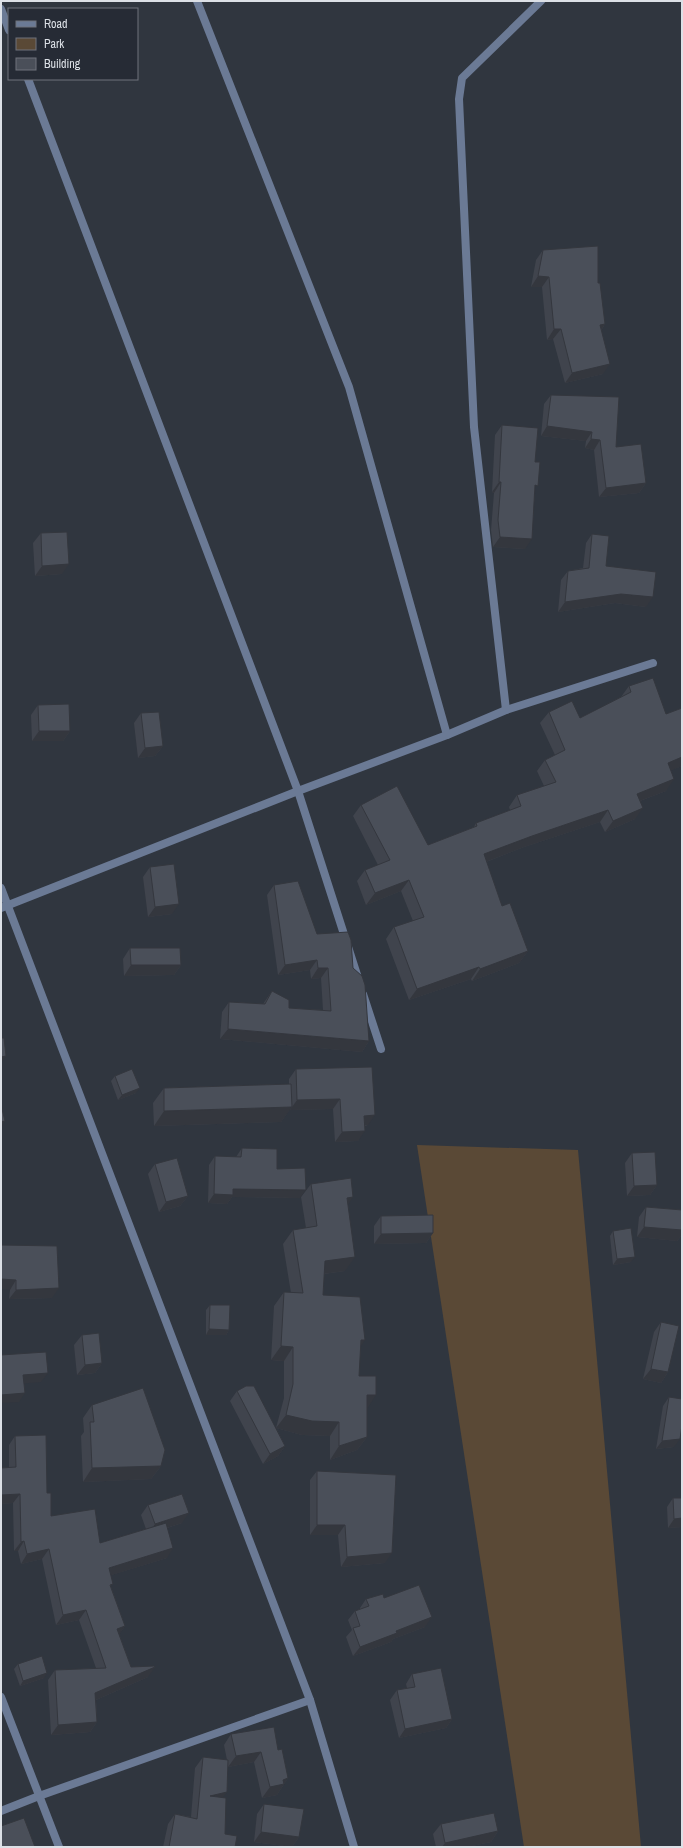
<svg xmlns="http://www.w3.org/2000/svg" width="683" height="1848" viewBox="0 0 683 1848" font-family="'Archivo Narrow',sans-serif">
<rect width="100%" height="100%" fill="#30363f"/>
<!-- green -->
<polygon fill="#5a4936" points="417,1145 578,1150 641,1847 524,1847"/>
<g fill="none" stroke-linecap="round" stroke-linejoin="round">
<!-- minor -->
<g stroke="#6b7a95" stroke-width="8">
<polyline points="197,1 349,387 447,735"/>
<polyline points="1,9 9,30"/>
<polyline points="28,79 298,791 359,981"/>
<polyline points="506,710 474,427 459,99 462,78 541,1"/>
<polyline points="1,908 298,791 447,735 506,710 653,663"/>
<polyline points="363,994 381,1049"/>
<polyline points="1,1697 59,1847"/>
<polyline points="1,1811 39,1796 310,1700"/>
</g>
<!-- tertiary -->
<polyline stroke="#6b7a95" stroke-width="8" points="1,888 310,1700 354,1847"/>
</g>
<!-- wall -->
<g fill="#40444d">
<polygon points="543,250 598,283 605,324 602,329 603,374 565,383 553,339 547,340 542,287 531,287 536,260"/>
<polygon points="551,395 616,447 646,483 639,493 599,497 594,450 585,448 586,441 541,436 544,404"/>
<polygon points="502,425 535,462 535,490 525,549 493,547 491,530 494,493 492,492 495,435"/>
<polygon points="41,533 62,574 35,576 33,543"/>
<polygon points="592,534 606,566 646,607 615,603 558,612 561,580 568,571 583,568 586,543"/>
<polygon points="629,686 666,714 682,708 682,766 671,770 666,791 640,801 635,819 605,832 600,822 524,847 486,862 502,906 528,951 519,963 472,981 471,979 409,1000 386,939 394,927 413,921 401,891 366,905 357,881 365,870 378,865 353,816 361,805 428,845 474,827 476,823 510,810 509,807 517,795 544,786 537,771 545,760 555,755 540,723 549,712 580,718 621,697"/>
<polygon points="38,705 70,731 63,741 32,741 31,715"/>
<polygon points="141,713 163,746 155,756 138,758 134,723"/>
<polygon points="150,867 172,914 148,917 143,877"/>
<polygon points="274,885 317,934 353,968 369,1041 362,1052 220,1039 222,1012 229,1002 263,1004 272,991 289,1008 323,1010 321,978 311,979 310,970 278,975 267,895"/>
<polygon points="130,948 181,965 174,975 124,976 123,959"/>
<polygon points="372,1067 368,1125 365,1126 358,1141 335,1142 333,1109 290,1110 290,1109 281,1122 154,1126 153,1103 164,1088 289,1084 289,1079 296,1069"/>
<polygon points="115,1076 136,1093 118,1100 111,1081"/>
<polygon points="242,1148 277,1169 300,1198 232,1197 227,1204 208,1203 209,1165 215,1156 236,1157"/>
<polygon points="632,1153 657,1185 650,1195 627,1196 625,1163"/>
<polygon points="155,1164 188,1196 180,1206 159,1212 148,1174"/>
<polygon points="311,1184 348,1205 345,1271 324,1274 323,1295 360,1348 359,1376 367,1409 367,1437 357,1450 330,1460 330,1436 302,1435 276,1428 285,1446 278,1456 263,1464 230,1401 237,1391 276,1428 284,1398 284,1361 271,1360 274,1306 284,1292 291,1293 283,1244 293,1230 306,1228 301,1197"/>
<polygon points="646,1207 682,1210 682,1235 677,1241 637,1237 639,1217"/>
<polygon points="381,1216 433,1233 426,1243 374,1244 374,1226"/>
<polygon points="613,1231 631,1262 613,1265 610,1236"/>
<polygon points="1,1245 52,1298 9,1299 10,1290"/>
<polygon points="210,1305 229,1330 226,1335 206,1335 206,1310"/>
<polygon points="661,1322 668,1372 661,1383 643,1379 654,1332"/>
<polygon points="82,1335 102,1363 95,1373 77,1375 74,1345"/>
<polygon points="669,1397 674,1447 656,1449 663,1406"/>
<polygon points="92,1405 161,1466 151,1479 83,1482 81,1436 84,1432 83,1418"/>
<polygon points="15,1436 47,1493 51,1516 100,1543 146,1529 141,1515 148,1505 182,1523 167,1528 167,1558 111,1575 111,1587 125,1626 119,1634 131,1667 148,1677 96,1700 97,1722 90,1732 51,1735 48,1680 55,1670 96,1668 79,1620 56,1625 42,1559 21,1564 18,1551 14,1551 13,1503 1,1504 1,1468 9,1467 9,1445"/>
<polygon points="317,1471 385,1563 341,1567 338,1535 310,1535 310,1480"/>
<polygon points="673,1498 682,1527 668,1528 667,1507"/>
<polygon points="384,1598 425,1627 393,1639 391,1642 353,1656 346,1637 352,1630 348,1620 355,1611 360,1609 360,1608 366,1599"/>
<polygon points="18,1664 44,1678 20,1686 14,1669"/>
<polygon points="412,1674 452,1719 446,1728 399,1738 390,1700 397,1690 407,1688 406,1684"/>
<polygon points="231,1734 278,1750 288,1778 277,1795 262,1798 254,1762 228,1767 228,1763 223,1797 225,1834 235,1847 163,1847 168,1824 175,1814 191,1817 195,1768 203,1757 227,1760 224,1745"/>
<polygon points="264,1804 299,1837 292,1847 254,1842 257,1814"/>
<polygon points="441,1824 498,1831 491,1842 467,1847 436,1847 433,1834"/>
</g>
<!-- shaded-wall -->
<g fill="#34373e">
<polygon points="538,276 549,277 542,287 531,287"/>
<polygon points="605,324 598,335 600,325"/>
<polygon points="554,329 561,329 553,339 547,340"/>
<polygon points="610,364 603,374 565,383 572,373"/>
<polygon points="547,426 592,432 586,441 541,436"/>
<polygon points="591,439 600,440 594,450 585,448"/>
<polygon points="499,482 501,482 494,493 492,492"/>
<polygon points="646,483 639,493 599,497 606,488"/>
<polygon points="500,537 532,539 525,549 493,547"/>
<polygon points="69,564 62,574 35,576 42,566"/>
<polygon points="621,594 653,597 646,607 615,603 558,612 565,602"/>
<polygon points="39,731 70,731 63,741 32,741"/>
<polygon points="163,746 155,756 138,758 145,748"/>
<polygon points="682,757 682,766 660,775 668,763"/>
<polygon points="674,779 666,791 629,805 637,794"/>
<polygon points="643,808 635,819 605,832 613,821"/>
<polygon points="608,810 600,822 524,847 475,866 484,854 532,836"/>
<polygon points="409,880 401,891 366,905 375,893"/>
<polygon points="179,904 172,914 148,917 155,907"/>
<polygon points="528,951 519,963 472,981 480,969"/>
<polygon points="317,960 310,970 278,975 285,965"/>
<polygon points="131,965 181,965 174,975 124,976"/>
<polygon points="479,967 471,979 409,1000 417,989"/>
<polygon points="318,968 328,968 321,978 311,979"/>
<polygon points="228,1029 369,1041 362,1052 220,1039"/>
<polygon points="6,1056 1,1063 1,1057"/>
<polygon points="140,1088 136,1093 118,1100 122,1095"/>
<polygon points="340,1099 333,1109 290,1110 297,1100"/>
<polygon points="292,1107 281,1122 154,1126 164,1111"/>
<polygon points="375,1115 368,1125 357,1126 364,1116"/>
<polygon points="5,1121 1,1127 1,1122"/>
<polygon points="365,1131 358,1141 335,1142 342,1132"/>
<polygon points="657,1185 650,1195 627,1196 634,1186"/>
<polygon points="233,1189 306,1190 300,1198 232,1197 227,1204 208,1203 214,1194"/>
<polygon points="188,1196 180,1206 159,1212 166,1202"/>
<polygon points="353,1197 344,1211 347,1198"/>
<polygon points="644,1227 682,1230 682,1235 677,1241 637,1237"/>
<polygon points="433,1233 426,1243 374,1244 381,1234"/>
<polygon points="355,1257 345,1271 315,1275 325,1261"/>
<polygon points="635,1257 631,1262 613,1265 617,1259"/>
<polygon points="1,1279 16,1280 10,1290 1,1289"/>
<polygon points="59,1288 52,1298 9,1299 16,1290"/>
<polygon points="209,1329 229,1330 226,1335 206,1335"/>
<polygon points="361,1340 365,1340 356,1354"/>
<polygon points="281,1346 293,1347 284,1361 271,1360"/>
<polygon points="102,1363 95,1373 77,1375 85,1365"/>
<polygon points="651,1369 668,1372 661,1383 643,1379"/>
<polygon points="48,1373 41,1382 17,1384 23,1375"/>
<polygon points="25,1393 19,1402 1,1403 1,1395"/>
<polygon points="367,1395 376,1395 367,1409"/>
<polygon points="286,1415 339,1422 330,1436 302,1435 276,1428"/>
<polygon points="367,1437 357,1450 330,1460 339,1446"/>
<polygon points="680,1439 674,1447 656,1449 662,1441"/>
<polygon points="285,1446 278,1456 263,1464 270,1454"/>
<polygon points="161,1466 151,1479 83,1482 92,1468"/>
<polygon points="20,1494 13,1503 1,1504 1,1495"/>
<polygon points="189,1513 182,1523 148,1534 155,1524"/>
<polygon points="682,1518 682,1527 668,1528 674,1519"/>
<polygon points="317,1525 345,1525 338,1535 310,1535"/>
<polygon points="24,1541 18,1551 14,1551 21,1542"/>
<polygon points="173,1548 167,1558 102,1578 109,1568"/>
<polygon points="49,1549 42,1559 21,1564 27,1554"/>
<polygon points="392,1553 385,1563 341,1567 347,1557"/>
<polygon points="86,1610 79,1620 56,1625 63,1615"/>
<polygon points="432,1617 425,1627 393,1639 391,1642 353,1656 360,1647 396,1631"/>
<polygon points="125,1626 118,1636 117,1629"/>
<polygon points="155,1667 148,1677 89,1703 95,1693"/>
<polygon points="47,1673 44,1678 20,1686 23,1681"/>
<polygon points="452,1719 446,1728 399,1738 405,1729"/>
<polygon points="97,1722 90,1732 51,1735 58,1725"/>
<polygon points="261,1752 254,1762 228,1767 236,1756"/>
<polygon points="288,1778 277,1795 262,1798 270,1787 283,1780"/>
<polygon points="227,1792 219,1803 210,1796"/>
<polygon points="498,1831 491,1842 467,1847 442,1847 445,1843"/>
<polygon points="261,1832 299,1837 292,1847 254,1842"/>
</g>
<!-- building -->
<g fill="#4a4f59" stroke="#34373e">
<polygon points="598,246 598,283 600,283 605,324 600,325 610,364 572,373 561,329 554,329 549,277 538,276 543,250"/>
<polygon points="551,395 619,397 616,447 641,444 646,483 606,488 600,440 591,439 592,432 547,426"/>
<polygon points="502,425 538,428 535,462 540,462 538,486 535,485 532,539 500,537 498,520 501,482 499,482"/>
<polygon points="67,532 69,564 42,566 41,533"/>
<polygon points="592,534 609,536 606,566 656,572 653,597 621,594 565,602 568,571 589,568"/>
<polygon points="653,678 666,714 682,708 682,757 668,763 674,779 637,794 643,808 613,821 608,810 532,836 484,854 502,906 510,903 528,951 480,969 479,967 417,989 394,927 424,917 409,880 375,893 365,870 390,860 361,805 397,786 428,845 477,826 476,823 521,806 517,795 556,782 545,760 565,750 549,712 572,701 580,718 631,692 629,686"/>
<polygon points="69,704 70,731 39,731 38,705"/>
<polygon points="159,712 163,746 145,748 141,713"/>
<polygon points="174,864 179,904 155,907 150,867"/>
<polygon points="298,881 317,934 348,932 351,940 353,968 362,976 365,985 369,1041 228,1029 229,1002 265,1004 272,991 289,1000 289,1008 331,1011 328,968 318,968 317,960 285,965 274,885"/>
<polygon points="130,948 180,948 181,965 131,965"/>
<polygon points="1,1038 4,1038 6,1056 1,1057"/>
<polygon points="372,1067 375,1115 364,1116 365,1131 342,1132 340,1099 297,1100 296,1069"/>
<polygon points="132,1069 140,1088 122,1095 115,1076"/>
<polygon points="291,1084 292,1107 164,1111 164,1088"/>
<polygon points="1,1105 5,1121 1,1122"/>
<polygon points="242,1148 277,1149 277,1169 305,1168 306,1190 233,1189 233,1195 214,1194 215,1156 241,1157"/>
<polygon points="655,1152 657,1185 634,1186 632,1153"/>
<polygon points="177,1158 188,1196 166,1202 155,1164"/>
<polygon points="351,1178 353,1197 347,1198 355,1257 325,1261 323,1295 360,1297 365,1340 361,1340 359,1376 376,1376 376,1395 367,1395 367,1437 339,1446 339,1422 312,1421 286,1415 293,1384 293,1347 281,1346 284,1292 303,1293 293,1230 317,1226 311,1184"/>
<polygon points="646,1207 682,1210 682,1230 644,1227"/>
<polygon points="433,1215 433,1233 381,1234 381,1216"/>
<polygon points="631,1228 635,1257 617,1259 613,1231"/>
<polygon points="1,1245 57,1246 59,1288 16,1290 16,1280 1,1279"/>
<polygon points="210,1305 230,1305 229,1330 209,1329"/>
<polygon points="661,1322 679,1326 668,1372 651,1369"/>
<polygon points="99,1333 102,1363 85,1365 82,1335"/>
<polygon points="46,1352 48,1373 23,1375 25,1393 1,1395 1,1355"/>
<polygon points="246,1386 254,1386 285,1446 270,1454 237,1391"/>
<polygon points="143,1388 165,1450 161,1466 92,1468 90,1422 94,1422 92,1405"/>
<polygon points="669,1397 682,1399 682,1425 680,1439 662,1441"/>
<polygon points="46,1435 47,1493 51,1493 51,1516 95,1509 100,1543 166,1523 173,1548 109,1568 113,1584 110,1585 125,1626 117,1629 131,1667 154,1666 155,1667 95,1693 97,1722 58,1725 55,1670 106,1668 86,1610 63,1615 49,1549 27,1554 24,1541 21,1542 20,1494 1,1495 1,1468 16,1467 15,1436"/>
<polygon points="317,1471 396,1475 392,1553 347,1557 345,1525 317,1525"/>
<polygon points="182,1494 189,1513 155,1524 148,1505"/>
<polygon points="673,1498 682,1498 682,1518 674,1519"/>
<polygon points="419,1585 432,1617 396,1631 397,1633 360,1647 353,1628 360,1626 355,1611 369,1606 366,1599 383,1594 384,1598"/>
<polygon points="42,1656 47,1673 23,1681 18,1664"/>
<polygon points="441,1668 452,1719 405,1729 397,1690 415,1687 412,1674"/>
<polygon points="274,1727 278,1750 282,1749 288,1778 283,1780 284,1784 270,1787 261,1752 236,1756 231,1734"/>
<polygon points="203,1757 228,1760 227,1792 210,1796 226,1798 225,1834 237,1836 235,1847 169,1847 175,1814 197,1819"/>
<polygon points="264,1804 304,1809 299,1837 261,1832"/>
<polygon points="494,1813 498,1831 445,1843 441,1824"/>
<polygon points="24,1818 35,1847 1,1847 1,1826"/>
</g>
<!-- border -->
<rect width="683" height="1848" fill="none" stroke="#dce0e6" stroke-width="4"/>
<!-- legend -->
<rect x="8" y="8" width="130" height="72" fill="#262b35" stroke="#6f737c"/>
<rect x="16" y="21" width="20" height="6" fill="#6b7a95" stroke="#6f737c"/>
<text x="44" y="28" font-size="12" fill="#dce0e6">Road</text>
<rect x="16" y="38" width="20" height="12" fill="#5a4936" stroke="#6f737c"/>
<text x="44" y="48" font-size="12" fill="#dce0e6">Park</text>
<rect x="16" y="58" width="20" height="12" fill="#4a4f59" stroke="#6f737c"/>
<text x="44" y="68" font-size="12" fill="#dce0e6">Building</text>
</svg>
